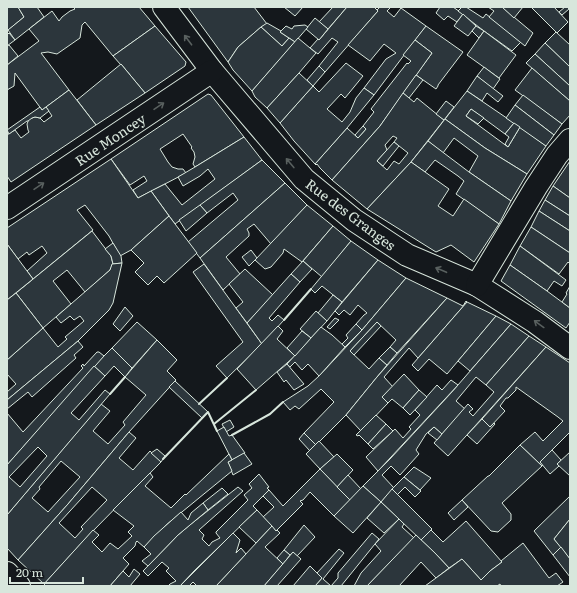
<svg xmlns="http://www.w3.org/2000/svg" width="577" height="593" viewBox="0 0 577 593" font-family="Literata,serif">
<rect width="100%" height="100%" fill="#14181c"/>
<!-- building -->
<g fill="#2c363c" stroke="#d8e6dc" fill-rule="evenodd">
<polygon points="7,7 18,7 24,17 7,31"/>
<polygon points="18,7 37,7 44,17 15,40 8,30 24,17"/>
<polygon points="73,7 139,7 155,26 113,56 85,22 82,25 80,38 57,54 48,52 41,53 69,90 42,110 15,73 14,86 7,90 7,65 39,41 29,29 52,11 59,21 62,17 70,11 75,9"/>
<polygon points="188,7 254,7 267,24 261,27 238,47 228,62"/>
<polygon points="284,7 303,7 295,16"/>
<polygon points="333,7 347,7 328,29 319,22"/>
<polygon points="347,7 374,7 378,11 325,72 319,66 338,42 332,38 318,54 310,48 318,39 319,40"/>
<polygon points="380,7 391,7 387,11 394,17 401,8 426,26 374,95 364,88 386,59 396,53 384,44 370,61 348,45 378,11 377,10"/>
<polygon points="440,7 453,7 463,14 457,22 448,16 444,20 436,13"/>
<polygon points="462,7 466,7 483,18 486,14 521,42 512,51 484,31 458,11"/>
<polygon points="488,7 502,7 533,33 525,46 489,17 494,11"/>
<polygon points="502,7 523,7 514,18"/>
<polygon points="531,7 554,7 568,22 557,33"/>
<polygon points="565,7 567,7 569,9 562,15 559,12"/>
<polygon points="463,14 476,26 468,36 454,26"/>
<polygon points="315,18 328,29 319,40 306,29"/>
<polygon points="267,23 281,31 280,32 289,38 282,46 261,27"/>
<polygon points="305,25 308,27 295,42 280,32 286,26 292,29 294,26"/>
<polygon points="155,26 186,62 185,66 145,93 121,64 121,65 113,56"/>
<polygon points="426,26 463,52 438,85 438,86 436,89 416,75 432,53 415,40"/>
<polygon points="476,26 484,31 479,38 472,31"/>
<polygon points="261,27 282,46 289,38 295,42 252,91 233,70 228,62 238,47"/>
<polygon points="484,31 516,55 499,78 467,55"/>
<polygon points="556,32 570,45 570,67 545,43"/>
<polygon points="9,33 15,40 7,46 7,35"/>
<polygon points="298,38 316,53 299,73 267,108 255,97 252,91"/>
<polygon points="415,40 432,53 380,126 332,180 320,168 317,164 316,165 315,164 347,128 358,138 366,129 363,126 374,112 371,109 407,63 408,64 411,61 403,55"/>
<polygon points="545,43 570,67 570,86 535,54"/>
<polygon points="9,45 18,56 7,65 7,46"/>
<polygon points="535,54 570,86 570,101 526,63"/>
<polygon points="346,63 363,76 345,98 341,94 327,109 342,122 350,112 356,98 364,88 374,95 347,128 315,164 294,141 280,123 313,86 319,92"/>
<polygon points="121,64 145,93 96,125 77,100"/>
<polygon points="319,66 325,72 313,86 307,80"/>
<polygon points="484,67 500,79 493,89 477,76"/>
<polygon points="532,68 570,101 570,115 562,124 515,90"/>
<polygon points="299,73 313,86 280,123 267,108"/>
<polygon points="416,75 423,80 409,98 403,93"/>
<polygon points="477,76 503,96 498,102 487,93 482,101 467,91"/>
<polygon points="69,90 96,125 11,182 7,176 7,135 15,130 21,138 29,132 28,130 27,124 29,119 35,117 40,118 44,122 52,116 46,107"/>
<polygon points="467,91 514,123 505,134 471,109 466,116 508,147 520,127 546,146 527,174 485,148 445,119"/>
<path d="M403 93 414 102 417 98 444 120 411 162 367 209 332 180 380 126ZM393 136 397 138 394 142 408 153 399 164 394 161 387 170 377 161 387 150 385 145Z"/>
<polygon points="208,94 211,95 244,137 195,167 193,164 195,157 194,152 191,148 192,147 183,134 160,149 168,162 172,167 178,169 183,169 186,173 138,198 133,190 147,181 144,176 130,185 111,159"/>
<polygon points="523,95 562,124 554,135 515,105"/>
<polygon points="446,101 454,107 444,120 436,114"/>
<polygon points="515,105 554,135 546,146 506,118"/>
<polygon points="40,107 42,110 46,107 49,111 40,118 35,117 32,118 28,121 27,121 9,134 7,130"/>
<polygon points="471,109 484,118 478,124 466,116"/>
<polygon points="445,119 485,148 527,174 511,201 469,172 478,156 454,138 443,153 428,141"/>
<polygon points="514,123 520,127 508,147 505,144 509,137 505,134"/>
<polygon points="363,126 366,129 358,138 355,135"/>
<polygon points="244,137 262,160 175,224 151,191 165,184 182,205 215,179 208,169 200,176 183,186 178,177 195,167"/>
<polygon points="428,141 469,172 511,201 499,224 456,194 464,181 458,176 435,160 425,172 411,162"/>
<polygon points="394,142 399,146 383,166 377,161"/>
<polygon points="111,159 138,198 151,191 169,216 131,250 120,256 109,236 85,205 77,210 93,230 33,279 27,271 47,253 42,246 29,255 27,252 18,259 7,244 7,228"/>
<polygon points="262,160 285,183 200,258 188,242 238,200 233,193 207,213 200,205"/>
<polygon points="570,161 570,198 553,186"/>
<polygon points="411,162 449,189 438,206 453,216 464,199 499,224 474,262 451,245 436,252 367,209"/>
<polygon points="285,183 307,205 271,244 254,224 247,229 249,233 249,236 226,257 240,274 223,290 200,258"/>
<polygon points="553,186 570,198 570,216 545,200"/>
<polygon points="545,200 570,216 570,231 539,211"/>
<polygon points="200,205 207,213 186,231 179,220"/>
<polygon points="307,205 333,226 302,262 284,249 283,253 271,267 265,269 255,260"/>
<polygon points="539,211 570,231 570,253 531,227"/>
<polygon points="169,216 197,253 164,283 157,276 148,285 135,272 144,263 131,250"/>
<polygon points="333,226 351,241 322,277 303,261"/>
<polygon points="531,227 570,253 570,264 568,262 559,274 520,246"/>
<polygon points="92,231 111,256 113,264 110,270 85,292 67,270 53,281 71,304 43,328 16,293"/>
<polygon points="351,241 378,260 342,302 322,286 315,293 311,289"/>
<polygon points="113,243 121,256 122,263 113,264 111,256 105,249"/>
<polygon points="7,244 33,279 7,300"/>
<polygon points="520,246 566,280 562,286 554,281 547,291 510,265"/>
<polygon points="251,250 257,258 249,266 242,257"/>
<polygon points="378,260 406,278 362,330 356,324 364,315 367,313 358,305 350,315 344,310 339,315 335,311"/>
<polygon points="303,261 312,269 300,282 291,274"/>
<polygon points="122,263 113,303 109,310 78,341 7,400 7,392 16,384 7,374 7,360 43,328 58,347 67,339 65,337 84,321 80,316 74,320 70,316 61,323 56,317 110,270 112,264"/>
<polygon points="204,264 262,344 227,378 216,366 243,342 193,272"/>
<polygon points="510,265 547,291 570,308 570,322 566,328 501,281"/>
<polygon points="245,269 273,295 247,323 236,308 243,302 229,284"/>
<polygon points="291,274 300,282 269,318 272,321 278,315 284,320 262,344 247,323"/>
<polygon points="406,278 447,298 397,353 390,347 396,340 377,322 350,351 369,369 379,358 387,365 377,377 346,415 316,445 304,433 334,402 321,389 299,409 295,406 290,410 283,402 308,386 319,376 362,330"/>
<polygon points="570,286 570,308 562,302 567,294 566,293"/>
<polygon points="16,293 43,328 7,360 7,300"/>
<polygon points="333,295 342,302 327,321 318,313"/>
<polygon points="447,298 463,306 466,301 467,302 418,358 409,348 384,377 393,387 382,397 388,403 361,431 346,415 377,377"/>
<polygon points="467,302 496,316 447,374 429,359 418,371 412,365"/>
<polygon points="125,307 133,316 120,331 113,324"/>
<polygon points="316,311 327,321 311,338 300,329"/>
<polygon points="496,316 511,324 470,371 458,361"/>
<polygon points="335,318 339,320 330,329 327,327"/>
<polygon points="137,322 157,340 132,368 112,348"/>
<polygon points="377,322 381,326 354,355 350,351"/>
<polygon points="356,324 362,330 345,347 342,344 348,338 346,335"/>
<polygon points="511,324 529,336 486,385 476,377 456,401 465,409 442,434 434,427 426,434 416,450 419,454 400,475 391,466 382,475 394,488 381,502 363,486 390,459 451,393"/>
<polygon points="278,326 283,331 277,339 295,356 256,390 237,369"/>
<polygon points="321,327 332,335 345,347 319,376 308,364 302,370 295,362 290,367 287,364"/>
<polygon points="302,331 311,338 295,356 287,348"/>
<polygon points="529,336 546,347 448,456 434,443 468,404 473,409 469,412 473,416 494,392 486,385"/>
<path d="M157 340 177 360 167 371 176 380 129 432 68 504 18 560 7 548V515L101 404 110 411 93 431 108 444 125 425 123 422 146 395 125 377ZM61 461 80 477 48 512 32 498 40 489 39 487Z"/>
<polygon points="78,341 83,347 74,355 76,358 32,397 28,392 7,409 7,400"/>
<polygon points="390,347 397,353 387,365 379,358"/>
<polygon points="546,347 570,363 570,432 540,462 543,465 542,466 520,445 535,432 543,441 563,421 558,417 516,387 516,390 508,398 506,398 500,406 505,411 490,427 482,419"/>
<polygon points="112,348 132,368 125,377 114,366 105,376 94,366"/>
<polygon points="97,352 99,352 104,356 7,465 7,413 23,432 83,368 81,366 83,364 84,366"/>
<polygon points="287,364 304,384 294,390 286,380 284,382 277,372"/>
<path d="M94 366 105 376 71 413 79 420 105 390 110 394 7 515V465ZM38 447 47 456 20 487 9 477Z"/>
<polygon points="404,374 419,390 403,408 392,399 388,403 382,397"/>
<polygon points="451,380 458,385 378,471 366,457 395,429 403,438 411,429 409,427 420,415 415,410 437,385 442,390"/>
<polygon points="175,381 208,412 202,418 169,387"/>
<polygon points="419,390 427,397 410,415 403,408"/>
<polygon points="376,415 386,424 368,444 359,435 358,436 356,435"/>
<polygon points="482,419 490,427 494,423 495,424 477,444 467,435"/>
<polygon points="230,420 234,427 226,432 222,424"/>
<polygon points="386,424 393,431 373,449 368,444"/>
<polygon points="224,427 229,436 232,435 245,453 232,460 217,431"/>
<polygon points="434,427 442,434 437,440 428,433"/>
<path d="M129 432 136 438 119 458 133 470 150 451 161 462 87 537 44 584 18 560 68 504ZM92 487 107 500 81 527 83 529 75 538 59 523Z"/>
<polygon points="304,433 316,445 310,451 299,439"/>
<polygon points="319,441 334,457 320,469 306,454"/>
<polygon points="520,445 542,466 502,503 511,514 511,520 498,532 491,531 462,500 488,476 489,476"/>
<polygon points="157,449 165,456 161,462 151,453"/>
<polygon points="552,450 561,460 557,464 559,466 550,474 540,462"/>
<polygon points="570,452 570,476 557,464"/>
<polygon points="244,453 252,464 233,475 228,462"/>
<polygon points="229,454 232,460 228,462 232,471 166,525 144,547 137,541 136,542 135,546 123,558 129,564 110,586 46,586 44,584 93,530 99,535 92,542 102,552 110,543 118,549 132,536 128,532 134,526 113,510 150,473 153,477 145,486 171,508 185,494 186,495"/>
<polygon points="337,454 353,470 337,487 320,469"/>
<polygon points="414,467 431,478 420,490 404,477"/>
<polygon points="320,469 350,500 334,516 310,492 303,500 300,501 303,504 276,531 263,517 274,507 263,496 269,490 283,506"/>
<polygon points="259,474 269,487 267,488 269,490 253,506 257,510 194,571 180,586 168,586 170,584 176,581 166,571 169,568 162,562 148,576 143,571 178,535 191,524 238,487 243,491 199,530 204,535 202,539 209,546 212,542 220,538 216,533 216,532 248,500 244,495 252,488 249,484"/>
<polygon points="348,475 361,489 350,500 337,487"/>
<polygon points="404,477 421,491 415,497 405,487 397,495 392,489"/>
<polygon points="363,486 381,502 353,533 334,516"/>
<polygon points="222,488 228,494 208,510 203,503"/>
<polygon points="392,489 432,529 421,540 381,502"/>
<polygon points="570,496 570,519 554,539 561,547 553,555 534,531"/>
<polygon points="462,500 468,507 454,520 448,513"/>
<polygon points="381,502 399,519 384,533 367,518"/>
<polygon points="203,503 208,510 178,535 148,566 142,561 151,554 144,547 154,536 181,512 188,520 191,513"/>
<polygon points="257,510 272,526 256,543 239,527"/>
<polygon points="399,519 404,524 402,527 414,538 367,586 354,586 361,573 381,551 375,544"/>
<polygon points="570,519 570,559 554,539"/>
<polygon points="466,521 502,562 490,571 481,580 462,559 449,568 435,553 421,540 431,530 443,542"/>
<polygon points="304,525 315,537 297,556 293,552 290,555 284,550"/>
<polygon points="272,526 276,531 277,530 280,533 265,547 283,564 264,586 216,586"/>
<polygon points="233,533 240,540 236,553 241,548 246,554 216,586 197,586 193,582 189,586 188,585 187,586 180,586"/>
<polygon points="372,533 379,539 341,586 331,586 338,578 338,573"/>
<polygon points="416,535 435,553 449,568 436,578 421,562 399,586 367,586"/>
<polygon points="523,543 549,578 556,573 563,582 557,586 501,586 500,584 497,586 425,586 462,559 481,580 490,571 502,562 501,561"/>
<polygon points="561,547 570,559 570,577 553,555"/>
<polygon points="339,549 344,553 323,579 331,586 315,586 322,578 317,573"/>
<polygon points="284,550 290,555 283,564 277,558"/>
<polygon points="293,552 301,559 277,586 264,586"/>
<polygon points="310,566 322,578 315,586 293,586"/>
<polygon points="134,569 140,574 130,586 110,586 123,571 129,577"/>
</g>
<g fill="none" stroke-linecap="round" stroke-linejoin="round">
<defs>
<g id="minor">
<polyline points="164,7 212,71 304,179 354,220 407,255 477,285 535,322 570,348"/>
<polyline points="7,208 212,71"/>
<polyline points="477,285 536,187 557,155 570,140"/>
<polyline points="7,573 19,586"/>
</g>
</defs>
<!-- minor casing -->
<use href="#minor" stroke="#d8e6dc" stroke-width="24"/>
<!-- minor -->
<use href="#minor" stroke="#14181c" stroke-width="22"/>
<!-- wall -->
<g stroke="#d8e6dc" stroke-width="2">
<polyline points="284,320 311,289"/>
<polyline points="110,394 125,377"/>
<polyline points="199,404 227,378"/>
<polyline points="214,424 256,390"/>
<polyline points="232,435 270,414 283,402"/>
<polyline points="163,459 208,412 217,431"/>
</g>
</g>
<!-- one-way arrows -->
<defs><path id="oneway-shaft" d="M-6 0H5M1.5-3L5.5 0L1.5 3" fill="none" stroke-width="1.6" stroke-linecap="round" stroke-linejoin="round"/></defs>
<g stroke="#59605f">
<use href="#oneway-shaft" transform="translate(188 40) rotate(-127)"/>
<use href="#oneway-shaft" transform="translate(159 106) rotate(-34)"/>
<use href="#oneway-shaft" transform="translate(290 163) rotate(-130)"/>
<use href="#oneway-shaft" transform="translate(39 186) rotate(-34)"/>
<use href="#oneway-shaft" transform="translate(441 270) rotate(-157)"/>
<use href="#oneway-shaft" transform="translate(539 324) rotate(-144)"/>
</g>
<g text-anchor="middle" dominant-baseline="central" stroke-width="3" stroke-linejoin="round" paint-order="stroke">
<!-- street labels -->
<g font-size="14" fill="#d8e6dc" stroke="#14181c">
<text transform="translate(110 139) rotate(-34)">Rue Moncey</text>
<text transform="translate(351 214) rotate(37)">Rue des Granges</text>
</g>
</g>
<!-- border -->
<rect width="577" height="593" fill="none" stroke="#d8e6dc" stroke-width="16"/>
<!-- scale -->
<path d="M10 577v6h73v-6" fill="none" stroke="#d8e6dc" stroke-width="2"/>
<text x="16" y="577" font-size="12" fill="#d8e6dc" stroke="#14181c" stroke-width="3" paint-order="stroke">20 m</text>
</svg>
